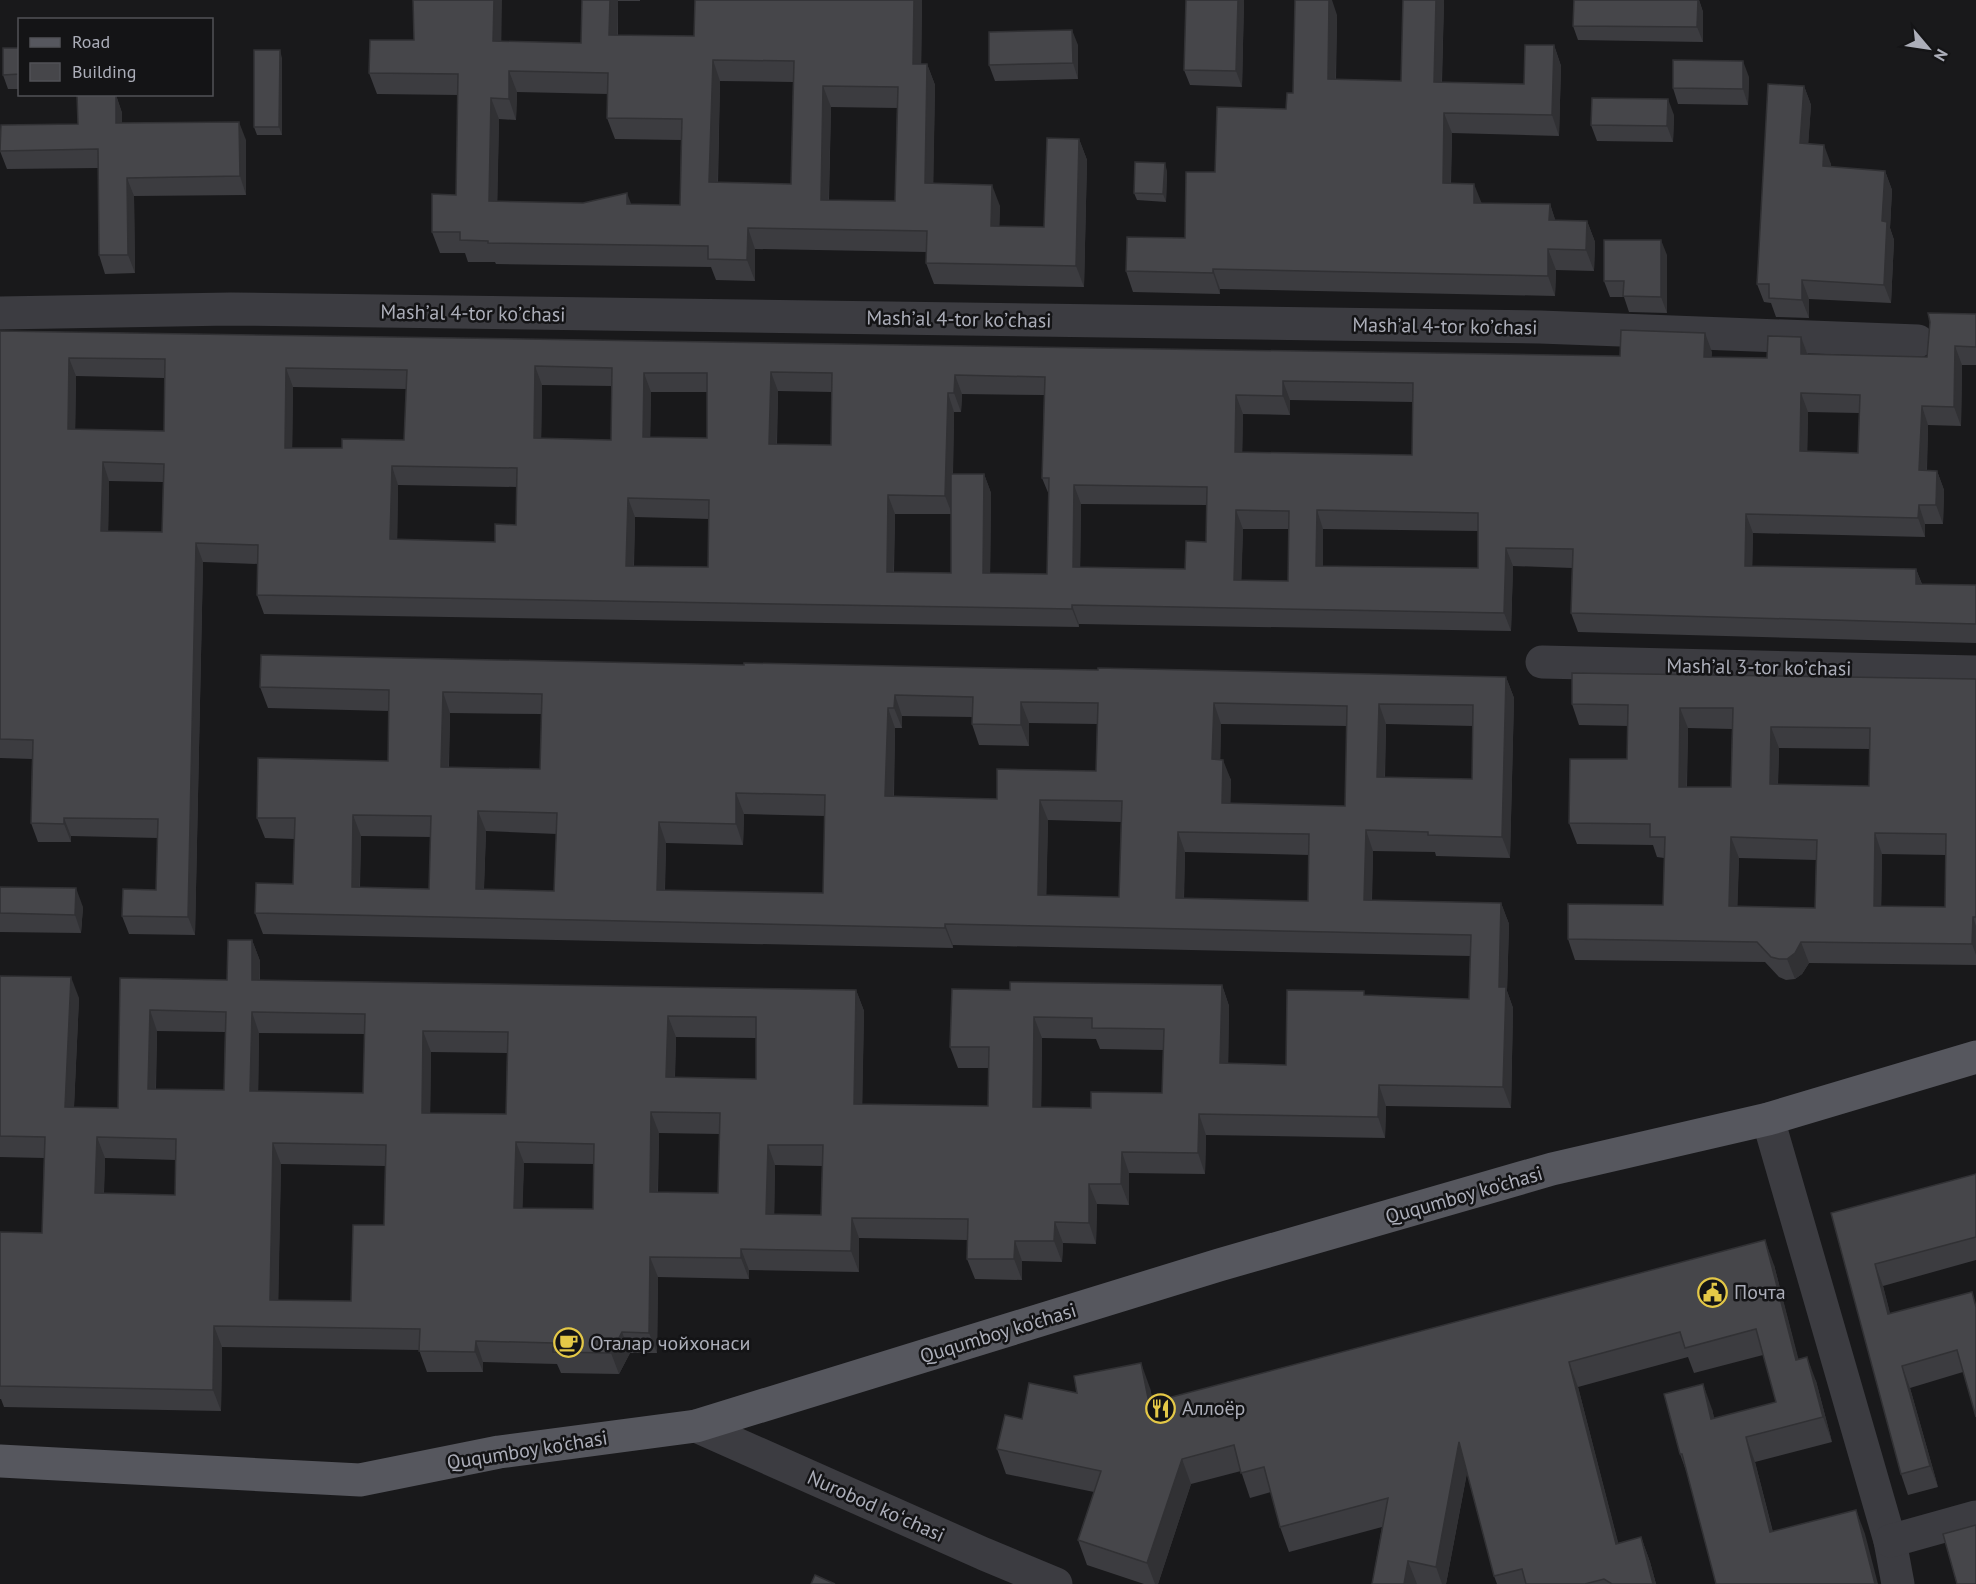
<svg xmlns="http://www.w3.org/2000/svg" width="1976" height="1584" viewBox="0 0 1976 1584" font-family="'PT Sans',sans-serif">
<rect width="100%" height="100%" fill="#19191b"/>
<g fill="none" stroke-linecap="round" stroke-linejoin="round">
<!-- street -->
<g stroke="#3c3c41" stroke-width="33">
<polyline points="0,313 231,309 1540,327 1918,341"/>
<polyline points="1542,662 1976,672"/>
<polyline points="1768,1119 1890,1541 1898,1584"/>
<polyline points="696,1426 984,1554 1056,1584"/>
<polyline points="1890,1541 1976,1517"/>
</g>
<!-- primary -->
<polyline stroke="#56575e" stroke-width="33" points="0,1461 360,1480 499,1452 696,1426 1219,1265 1552,1169 1768,1119 1976,1057"/>
</g>
<!-- wall -->
<g fill="#3c3c40" fill-rule="evenodd">
<path d="M582 0H640V1H618V35L694 36 922 0 921 64H927L935 85 933 184 1000 206 999 226 1044 227 1079 139 1087 160 1084 287 934 284 926 263 927 252 755 249V281L716 280 711 267 496 264 495 262H468L465 253H440L432 232 456 195 458 95 377 94 369 73 501 41 581 43ZM720 81 793 82 791 184 718 183ZM517 92 608 94 607 118 615 139 681 140 680 205 497 202 499 119 516 120ZM831 107 897 108 895 201 829 200Z"/>
<polygon points="1186,0 1244,0 1242,87 1190,85 1184,70"/>
<polygon points="1403,0 1444,0 1442,82 1524,84 1554,45 1561,66 1559,136 1452,133 1451,184 1481,203 1550,204 1555,220 1587,221 1595,242 1594,271 1556,270 1555,296 1220,289 1220,294 1133,292 1126,271 1185,238 1215,172 1286,109 1293,93 1337,15 1336,80 1401,81"/>
<polygon points="1574,0 1699,0 1703,12 1703,42 1578,40 1573,26"/>
<polygon points="1078,45 1078,79 995,81 989,65"/>
<polygon points="20,48 20,89 8,89 3,75"/>
<polygon points="282,58 282,135 257,135 254,127"/>
<polygon points="1749,77 1748,105 1678,104 1673,88"/>
<polygon points="1804,86 1811,105 1808,144 1831,164 1831,167 1885,171 1892,190 1890,228 1894,240 1891,303 1809,299 1809,318 1776,317 1771,303 1764,302 1757,284"/>
<polygon points="116,95 122,113 122,123 246,140 246,195 134,196 135,273 105,274 99,255 98,168 7,169 0,151 78,124"/>
<polygon points="1674,115 1673,142 1597,141 1591,125"/>
<polygon points="1167,171 1166,202 1137,200 1134,193"/>
<polygon points="1667,255 1667,313 1629,312 1624,297 1610,297 1604,281"/>
<path d="M1976 314V365H1962L1961 426 1928 425 1927 470 1937 471 1944 490 1943 524H1925V537L1753 533 1752 566 1916 569 1922 584 1976 585V643L1578 632 1571 613 1572 568 1513 566 1511 631 1079 624V627L264 614 257 595 258 564 203 562 195 935 129 934 122 916 156 890 158 838 71 836V842H38L31 823 32 759 0 758V331L1620 356 1712 352 1711 357 1767 358 1801 337 1808 354 1927 357ZM76 376 164 378V431L75 429ZM542 385 612 386 611 440 541 438ZM293 387 406 389 404 440 342 448H292ZM778 391 832 392 831 445 777 444ZM651 392H707V438L650 437ZM962 394 1044 395 1042 478 1049 495 1047 574 990 573 991 493 984 474H953L954 412H961ZM1290 400 1413 402 1412 455 1242 452 1243 414 1290 415ZM1808 412 1859 413 1858 453 1807 452ZM109 481 163 482 162 532 108 531ZM398 485 517 487 516 525 495 542 397 540ZM1081 504 1206 505V542L1185 569 1080 567ZM895 514H951V573L894 572ZM635 517 709 519 708 567 634 566ZM1243 529H1289L1288 581 1241 580ZM1323 529 1478 531V568L1323 566Z"/>
<path d="M744 665 1506 677 1514 698 1510 858 1436 856 1435 852 1373 851 1372 900 1501 903 1509 924 1507 991 1513 1008 1511 1108 1386 1106 1385 1138 1206 1135 1205 1174 1129 1173V1205L1097 1204 1096 1244 1063 1243 1062 1262 1022 1261V1280L975 1279 967 1259V1240L859 1238V1272L749 1270V1279L658 1277 657 1353H630L619 1374 561 1373 557 1364 483 1362V1372H427L419 1350 222 1347 221 1411 4 1407 1 1399H0V1232L42 1233 44 1158 0 1157V976L79 998 74 1107 118 1108 120 978 227 980 252 940 260 961V980L856 990 864 1011 862 1104 988 1106 989 1068H958L950 1047 1010 990 1222 985 1229 1006 1228 1063 1286 1065 1365 995 1469 999 1470 956 953 945V948L263 934 255 913 293 884 294 839 265 838 257 818 388 761 389 711 268 708 260 687ZM450 713 542 714 540 769 449 767ZM902 716 972 717V724L979 745 1029 746V723L1097 724 1096 771 997 799 894 796 895 728H902ZM1221 724 1347 726 1345 806 1230 804 1231 780 1220 759ZM1386 724 1473 726 1472 779 1385 778ZM744 814 825 816 823 893 665 890 666 843 743 845ZM1048 820 1121 822 1119 897 1046 895ZM486 831 557 834 554 891 484 889ZM361 836 431 837 429 889 360 887ZM1185 852 1309 855 1308 901 1184 899ZM157 1031 225 1032 224 1090 156 1089ZM259 1033 365 1034 363 1093 258 1091ZM676 1037 756 1038V1079L675 1077ZM1042 1038 1096 1039 1100 1049 1163 1050 1162 1093 1091 1108 1041 1107ZM431 1052 507 1053 506 1114 430 1113ZM659 1133 720 1134 718 1193 658 1192ZM105 1158 176 1160 175 1195 104 1193ZM524 1163 593 1164V1209L522 1208ZM281 1164 385 1166 384 1225 351 1301 278 1300ZM775 1165 822 1166 821 1215H774Z"/>
<path d="M1976 679V965L1809 963 1802 974 1795 979 1786 980 1779 977 1765 962 1575 960 1568 939 1663 905 1664 858 1657 857 1653 845 1577 844 1569 823 1627 759 1628 726 1579 725 1572 704ZM1688 728 1732 729 1731 787H1687ZM1779 748 1870 749 1869 786 1778 785ZM1882 854 1945 855V907L1881 906ZM1739 858 1816 860 1815 908 1737 906Z"/>
<polygon points="0,887 83,907 81,933 0,932"/>
<polygon points="1976,1174 1976,1260 1883,1286 1890,1314 1972,1292 1963,1372 1910,1388 1938,1487 1908,1495 1901,1474 1831,1213"/>
<polygon points="1774,1265 1798,1359 1816,1381 1832,1442 1755,1462 1773,1532 1865,1534 1716,1584 1688,1476 1680,1454 1712,1409 1714,1418 1776,1402 1763,1355 1694,1373 1688,1357 1578,1387 1618,1543 1641,1537 1650,1562 1656,1584 1497,1584 1494,1576 1467,1473 1446,1584 1372,1584 1382,1527 1289,1552 1280,1527 1271,1492 1250,1498 1241,1471 1191,1484 1158,1584 1144,1584 1087,1565 1078,1540 1094,1492 1006,1474 997,1449 1022,1419 1077,1393 1150,1388 1153,1402"/>
</g>
<!-- shaded-wall -->
<g fill="#313134">
<polygon points="494,0 502,0 501,62 493,41"/>
<polygon points="610,0 618,0 618,1 617,56 609,35"/>
<polygon points="914,0 922,0 921,85 913,64"/>
<polygon points="1238,0 1244,0 1242,87 1236,71"/>
<polygon points="1329,0 1332,0 1337,15 1335,100 1328,79"/>
<polygon points="1436,0 1444,0 1444,1 1441,103 1434,82"/>
<polygon points="1698,0 1699,0 1703,12 1703,42 1697,27"/>
<polygon points="1072,30 1078,45 1078,79 1073,63"/>
<polygon points="1554,45 1561,66 1559,136 1552,115"/>
<polygon points="280,50 282,58 282,135 279,127"/>
<polygon points="713,60 720,81 717,204 709,182"/>
<polygon points="1743,61 1749,77 1748,105 1743,89"/>
<polygon points="927,64 935,85 933,205 925,183"/>
<polygon points="509,71 517,92 516,120 509,99"/>
<polygon points="823,86 831,107 828,221 821,200"/>
<polygon points="1804,86 1811,105 1807,162 1800,143"/>
<polygon points="116,95 122,113 122,142 116,123"/>
<polygon points="491,98 499,119 497,223 489,201"/>
<polygon points="1668,99 1674,115 1673,142 1667,126"/>
<polygon points="1444,113 1452,133 1450,204 1443,183"/>
<polygon points="239,122 246,140 246,195 240,176"/>
<polygon points="1079,139 1087,160 1084,287 1076,266"/>
<polygon points="1824,145 1831,164 1830,185 1823,166"/>
<polygon points="1165,163 1167,171 1166,202 1163,194"/>
<polygon points="1885,171 1892,190 1890,228 1894,240 1891,303 1884,285 1882,221"/>
<polygon points="127,178 134,196 135,273 128,255"/>
<polygon points="1474,184 1482,204 1474,203"/>
<polygon points="992,185 1000,206 999,247 991,226"/>
<polygon points="627,193 635,214 627,204"/>
<polygon points="1550,204 1557,225 1549,220"/>
<polygon points="1587,221 1595,242 1594,271 1586,250"/>
<polygon points="748,228 755,249 755,281 747,260"/>
<polygon points="1661,240 1667,255 1667,313 1661,297"/>
<polygon points="1548,249 1556,270 1555,296 1548,276"/>
<polygon points="1213,269 1220,289 1220,294 1213,273"/>
<polygon points="1802,280 1809,299 1809,318 1802,300"/>
<polygon points="1705,333 1712,352 1711,376 1704,357"/>
<polygon points="1801,337 1808,356 1801,354"/>
<polygon points="1955,346 1962,365 1961,426 1954,407"/>
<polygon points="69,358 76,376 75,448 68,429"/>
<polygon points="535,366 542,385 541,457 534,438"/>
<polygon points="286,368 293,387 292,467 285,448"/>
<polygon points="771,372 778,391 776,462 769,444"/>
<polygon points="644,373 651,392 650,456 643,437"/>
<polygon points="955,375 962,394 961,412 954,393"/>
<polygon points="1283,381 1290,400 1290,415 1283,396"/>
<polygon points="948,393 954,412 952,514 945,496"/>
<polygon points="1801,393 1808,412 1807,470 1800,451"/>
<polygon points="1236,395 1243,414 1242,470 1235,452"/>
<polygon points="1922,406 1928,425 1926,489 1919,470"/>
<polygon points="103,462 109,481 108,549 101,531"/>
<polygon points="392,466 398,485 397,558 390,539"/>
<polygon points="1937,471 1944,490 1943,524 1936,505"/>
<polygon points="984,474 991,493 990,592 983,573"/>
<polygon points="1074,485 1081,504 1080,586 1073,567"/>
<polygon points="888,495 895,514 893,590 887,572"/>
<polygon points="628,498 635,517 633,585 626,566"/>
<polygon points="1919,505 1925,524 1925,537 1918,518"/>
<polygon points="1236,510 1243,529 1241,598 1234,580"/>
<polygon points="1317,510 1323,529 1323,584 1316,566"/>
<polygon points="1746,514 1753,533 1752,585 1745,566"/>
<polygon points="196,543 203,562 195,935 188,917"/>
<polygon points="1506,548 1513,566 1511,631 1504,613"/>
<polygon points="1916,569 1923,588 1916,584"/>
<polygon points="1072,605 1079,624 1079,627 1072,609"/>
<polygon points="1506,677 1514,698 1510,858 1502,837"/>
<polygon points="443,692 450,713 448,787 441,767"/>
<polygon points="895,695 902,716 902,728 894,708"/>
<polygon points="1021,702 1029,723 1029,746 1021,725"/>
<polygon points="1214,703 1221,724 1220,780 1212,759"/>
<polygon points="1379,704 1386,724 1384,798 1377,777"/>
<polygon points="888,708 895,728 893,817 885,796"/>
<polygon points="1680,708 1688,728 1686,807 1679,787"/>
<polygon points="1771,727 1779,748 1777,805 1770,784"/>
<polygon points="1223,760 1231,780 1230,824 1222,803"/>
<polygon points="736,793 744,814 743,845 736,824"/>
<polygon points="1040,800 1048,820 1046,916 1038,895"/>
<polygon points="478,811 486,831 483,910 476,889"/>
<polygon points="353,815 361,836 359,908 352,887"/>
<polygon points="64,818 71,836 71,842 64,824"/>
<polygon points="659,822 666,843 664,911 657,890"/>
<polygon points="1366,830 1373,851 1371,921 1364,900"/>
<polygon points="1178,832 1185,852 1183,919 1176,898"/>
<polygon points="1875,833 1882,854 1881,926 1874,906"/>
<polygon points="1731,837 1739,858 1737,926 1729,906"/>
<polygon points="76,888 83,907 81,933 75,915"/>
<polygon points="1501,903 1509,924 1507,991 1513,1008 1511,1108 1503,1087 1499,987"/>
<polygon points="1973,917 1976,926 1976,955 1972,944"/>
<polygon points="945,924 953,945 953,948 945,928"/>
<polygon points="252,940 260,961 259,1001 252,980"/>
<polygon points="1801,942 1809,963 1802,974 1795,979 1787,959"/>
<polygon points="71,977 79,998 73,1128 65,1107"/>
<polygon points="1222,985 1229,1006 1228,1084 1220,1063"/>
<polygon points="856,990 864,1011 862,1124 854,1104"/>
<polygon points="150,1010 157,1031 155,1110 148,1089"/>
<polygon points="252,1012 259,1033 258,1112 250,1091"/>
<polygon points="668,1016 676,1037 674,1098 666,1077"/>
<polygon points="1034,1017 1042,1038 1041,1128 1033,1107"/>
<polygon points="423,1031 431,1052 430,1134 422,1113"/>
<polygon points="1379,1085 1386,1106 1385,1138 1378,1117"/>
<polygon points="651,1112 659,1133 657,1213 650,1192"/>
<polygon points="1199,1114 1206,1135 1205,1174 1198,1153"/>
<polygon points="97,1137 105,1158 103,1213 95,1193"/>
<polygon points="516,1142 524,1163 522,1229 514,1208"/>
<polygon points="273,1143 281,1164 278,1321 270,1300"/>
<polygon points="768,1145 775,1165 774,1235 766,1214"/>
<polygon points="1122,1152 1129,1173 1129,1205 1121,1184"/>
<polygon points="1089,1184 1097,1204 1096,1244 1089,1223"/>
<polygon points="852,1218 859,1238 859,1272 851,1251"/>
<polygon points="1055,1222 1063,1243 1062,1262 1054,1241"/>
<polygon points="1765,1240 1774,1265 1805,1384 1796,1360"/>
<polygon points="1015,1241 1022,1261 1022,1280 1014,1259"/>
<polygon points="741,1249 749,1270 749,1279 741,1258"/>
<polygon points="650,1257 658,1277 657,1353 649,1333"/>
<polygon points="1875,1264 1883,1286 1896,1336 1888,1314"/>
<polygon points="214,1326 222,1347 221,1411 213,1390"/>
<polygon points="622,1332 630,1353 619,1374 611,1353"/>
<polygon points="476,1341 483,1362 483,1372 475,1352"/>
<polygon points="1807,1357 1816,1381 1832,1442 1823,1417"/>
<polygon points="1569,1362 1578,1387 1625,1569 1616,1544"/>
<polygon points="1141,1363 1150,1388 1158,1428 1149,1403"/>
<polygon points="1902,1366 1910,1388 1938,1487 1930,1466"/>
<polygon points="1703,1384 1712,1409 1720,1444 1711,1419"/>
<polygon points="1746,1437 1755,1462 1779,1557 1770,1532"/>
<polygon points="1459,1442 1468,1467 1446,1584 1442,1584 1436,1567"/>
<polygon points="1182,1459 1191,1484 1158,1584 1155,1584 1147,1563"/>
<polygon points="1856,1510 1865,1534 1878,1584 1875,1584"/>
<polygon points="1641,1537 1650,1562 1656,1584 1653,1584"/>
<polygon points="1408,1561 1417,1584 1404,1584"/>
</g>
<!-- building -->
<g fill="#46464a" stroke="#313134" stroke-width="1.5" fill-rule="evenodd">
<path d="M413 0H494L493 41 581 43 582 0H610L609 35 694 36 695 0H914L913 64H927L925 183 992 185 991 226 1044 227 1047 138 1079 139 1076 266 926 263 927 231 748 228 747 260 708 259V246L488 243V241L460 240V232H432V194L456 195 458 74 369 73 370 40H414ZM713 60 794 61 791 184 709 182ZM509 71 608 73 607 118 682 119 680 205 627 204V193L583 203 489 201 491 98 509 99ZM823 86 898 87 895 201 821 200Z"/>
<polygon points="1186,0 1238,0 1236,71 1184,70"/>
<polygon points="1295,0 1329,0 1328,79 1401,81 1403,0 1436,0 1434,82 1524,84 1525,45 1554,45 1552,115 1444,113 1443,183 1474,184 1474,203 1550,204 1549,220 1587,221 1586,250 1548,249 1548,276 1213,269 1213,273 1126,271 1127,237 1185,238 1186,172 1215,172 1217,107 1286,109 1287,93 1293,93"/>
<polygon points="1574,0 1698,0 1697,27 1573,26"/>
<polygon points="1072,30 1073,63 989,65 989,32"/>
<polygon points="3,48 20,48 20,74 3,75"/>
<polygon points="254,50 280,50 279,127 254,127"/>
<polygon points="1673,60 1743,61 1743,89 1673,88"/>
<polygon points="1768,84 1804,86 1800,143 1824,145 1823,166 1885,171 1882,221 1887,222 1884,285 1802,280 1802,300 1769,298 1769,284 1757,284"/>
<polygon points="77,95 116,95 116,123 239,122 240,176 127,178 128,255 99,255 98,149 0,151 1,125 78,124"/>
<polygon points="1592,98 1668,99 1667,126 1591,125"/>
<polygon points="1135,162 1165,163 1163,194 1134,193"/>
<polygon points="1604,240 1661,240 1661,297 1623,296 1624,281 1604,281"/>
<path d="M1928 313 1976 314V347L1955 346 1954 407 1922 406 1919 470 1937 471 1936 505H1919L1918 518 1746 514 1745 566 1916 569V584L1976 585V624L1571 613 1573 549 1506 548 1504 613 1072 605V609L257 595 258 545 196 543 188 917 122 916 123 889 156 890 158 819 64 818V824L31 823 33 740 0 739V331L1620 356 1621 330 1705 333 1704 357 1767 358 1768 336 1801 337V354L1927 357 1930 322ZM69 358 165 359 164 431 68 429ZM535 366 612 368 611 440 534 438ZM286 368 407 370 404 440 342 439V448H285ZM771 372 832 373 831 445 769 444ZM644 373H707V438L643 437ZM955 375 1045 377 1042 478H1049L1047 574 983 573 984 474H951V573L887 572 888 495 945 496 948 393H954ZM1283 381 1413 383 1412 455 1235 452 1236 395 1283 396ZM1801 393 1860 395 1858 453 1800 451ZM103 462 164 464 162 532 101 531ZM392 466 517 468 516 525 495 524V542L390 539ZM1074 485 1207 487 1206 542 1186 541 1185 569 1073 567ZM628 498 709 500 708 567 626 566ZM1236 510 1289 511 1288 581 1234 580ZM1317 510 1478 513V568L1316 566Z"/>
<path d="M261 655 744 665V663L1098 670V668L1506 677 1502 837 1428 835V832L1366 830 1364 900 1501 903 1499 987H1506L1503 1087 1379 1085 1378 1117 1199 1114 1198 1153 1122 1152 1121 1184H1089V1223L1055 1222 1054 1241H1015L1014 1259H967L968 1219 852 1218 851 1251 741 1249V1258L650 1257 649 1333 622 1332 611 1353 553 1352V1343L476 1341 475 1352 419 1351 420 1329 214 1326 213 1390 0 1386V1232L42 1233 45 1137 0 1136V976L71 977 65 1107 118 1108 120 978 227 980 228 940H252V980L856 990 854 1104 988 1106 989 1047H950L952 989 1010 990V982L1222 985 1220 1063 1286 1065 1287 990 1364 991V995L1469 999 1471 935 945 924V928L255 913 256 883 293 884 295 818H257L258 758 388 761 389 690 260 687ZM443 692 542 694 540 769 441 767ZM895 695 973 697 972 724 1021 725V702L1098 703 1096 771 997 769V799L885 796 888 708H894ZM1214 703 1347 706 1345 806 1222 803 1223 760 1212 759ZM1379 704 1473 705 1472 779 1377 777ZM736 793 825 795 823 893 657 890 659 822 736 824ZM1040 800 1122 801 1119 897 1038 895ZM478 811 557 813 554 891 476 889ZM353 815 431 816 429 889 352 887ZM1178 832 1309 834 1308 901 1176 898ZM150 1010 226 1012 224 1090 148 1089ZM252 1012 365 1014 363 1093 250 1091ZM668 1016 756 1017V1079L666 1077ZM1034 1017 1092 1018V1028L1164 1029 1162 1093 1091 1092V1108L1033 1107ZM423 1031 508 1032 506 1114 422 1113ZM651 1112 720 1113 718 1193 650 1192ZM97 1137 176 1139 175 1195 95 1193ZM516 1142 594 1144 593 1209 514 1208ZM273 1143 386 1145 384 1225H353L351 1301 270 1300ZM768 1145H823L821 1215 766 1214Z"/>
<path d="M1572 673 1976 679V917H1973L1972 944 1801 942 1795 953 1787 959H1779L1771 957 1757 942 1568 939V904L1663 905 1665 837H1650V824L1569 823 1570 759H1627L1628 705 1572 704ZM1680 708H1733L1731 787H1679ZM1771 727 1870 728 1869 786 1770 784ZM1875 833 1946 834 1945 907 1874 906ZM1731 837 1817 840 1815 908 1729 906Z"/>
<polygon points="0,887 76,888 75,915 0,913"/>
<polygon points="1976,1174 1976,1237 1875,1264 1888,1314 1972,1292 1976,1307 1976,1417 1957,1350 1902,1366 1930,1466 1901,1474 1831,1213"/>
<polygon points="1765,1240 1796,1360 1807,1357 1823,1417 1746,1437 1770,1532 1856,1510 1875,1584 1716,1584 1682,1454 1680,1454 1664,1394 1703,1384 1711,1419 1776,1402 1756,1329 1685,1348 1680,1332 1569,1362 1616,1544 1641,1537 1653,1584 1612,1584 1604,1579 1585,1584 1526,1584 1522,1569 1494,1576 1459,1442 1436,1567 1408,1561 1404,1584 1372,1584 1388,1498 1280,1527 1264,1467 1241,1473 1234,1445 1182,1459 1147,1563 1078,1540 1101,1471 997,1449 1005,1415 1022,1419 1029,1383 1077,1393 1074,1376 1141,1363 1149,1403"/>
<polygon points="1976,1525 1976,1584 1957,1584 1943,1534"/>
<polygon points="815,1575 835,1584 811,1584"/>
</g>
<!-- icons -->
<defs>
<symbol id="civic-ring" viewBox="-11 -11 22 22"><circle r="9.5" fill="#141416" stroke="#e4c847" stroke-width="1.5"/><path d="M-.6-6.5H3V-4.5H.6V-3L4-1V1h2V6H-6V1h2V-1L-.6-3ZM-1.2 2.5V6h2.4V2.5Z" fill="#e4c847"/></symbol>
<symbol id="cafe-ring" viewBox="-11 -11 22 22"><circle r="9.5" fill="#141416" stroke="#e4c847" stroke-width="1.5"/><path d="M-5.5-4.5H6V0H3Q3 3.5 0 3.5H-2.5Q-5.5 3.5-5.5 0ZM3-3.2v2h1.7v-2ZM-6 4.5H4V6H-6Z" fill="#e4c847"/></symbol>
<symbol id="restaurant-ring" viewBox="-11 -11 22 22"><circle r="9.5" fill="#141416" stroke="#e4c847" stroke-width="1.5"/><path d="M-5-6h1v4h1v-4h1v4h1v-4h1v5L-1.5 .5V6h-2V.5L-5-1ZM5-6V6H3V1.5H1.5Q1.5-4 5-6Z" fill="#e4c847"/></symbol>
</defs>
<g fill-rule="evenodd">
<use href="#civic-ring" x="1696" y="1276" width="33" height="33"/>
<use href="#cafe-ring" x="552" y="1326" width="33" height="33"/>
<use href="#restaurant-ring" x="1144" y="1392" width="33" height="33"/>
</g>
<g text-anchor="middle" dominant-baseline="central" stroke-width="5" stroke-linejoin="round" paint-order="stroke">
<!-- street labels -->
<g font-size="20" fill="#acaeb9" stroke="#141416">
<text transform="translate(473 313) rotate(1)">Mashʼal 4-tor koʼchasi</text>
<text transform="translate(959 319) rotate(1)">Mashʼal 4-tor koʼchasi</text>
<text transform="translate(1445 326) rotate(1)">Mashʼal 4-tor koʼchasi</text>
<text transform="translate(1759 667) rotate(1)">Mashʼal 3-tor koʼchasi</text>
<text transform="translate(1464 1195) rotate(-16)">Ququmboy ko'chasi</text>
<text transform="translate(998 1333) rotate(-17)">Ququmboy ko'chasi</text>
<text transform="translate(527 1450) rotate(-9)">Ququmboy ko'chasi</text>
<text transform="translate(876 1506) rotate(24)">Nurobod koʻchasi</text>
</g>
<!-- poi labels -->
<g font-size="20" fill="#acaeb9" stroke="#141416" text-anchor="start">
<text x="1734" y="1292">Почта</text>
<text x="590" y="1343">Оталар чойхонаси</text>
<text x="1182" y="1408">Аллоёр</text>
</g>
</g>
<!-- legend -->
<rect x="18" y="18" width="195" height="78" fill="#141416" stroke="#515257" stroke-width="1.5"/>
<rect x="30" y="38" width="30" height="9" fill="#56575e" stroke="#515257" stroke-width="1.5"/>
<text x="72" y="48" font-size="18" fill="#acaeb9">Road</text>
<rect x="30" y="63" width="30" height="18" fill="#46464a" stroke="#515257" stroke-width="1.5"/>
<text x="72" y="78" font-size="18" fill="#acaeb9">Building</text>
<!-- north arrow -->
<g transform="translate(1928 48) rotate(119)" stroke="#141416" stroke-width="4.5" paint-order="stroke">
<path d="M0-4.5L10 22L0 15L-10 22Z" fill="#acaeb9"/>
<text y="-9" font-size="16" font-weight="bold" text-anchor="middle" fill="#acaeb9">N</text>
</g>
</svg>
